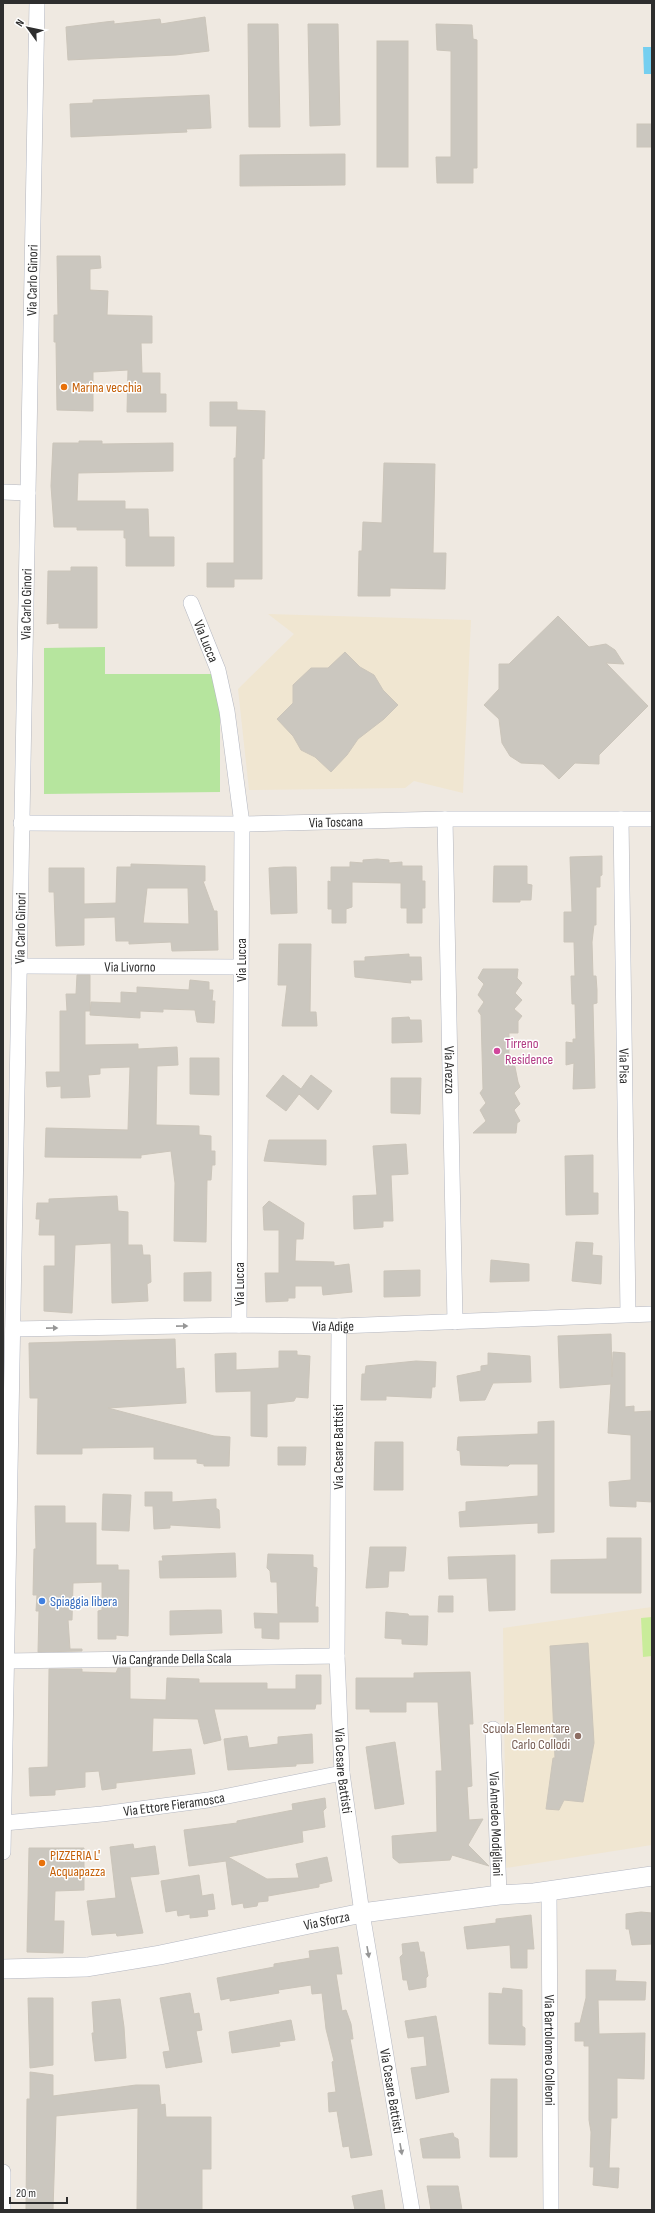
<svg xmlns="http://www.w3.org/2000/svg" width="655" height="2213" viewBox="0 0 655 2213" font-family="'Sofia Sans Condensed',sans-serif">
<rect width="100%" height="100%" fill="#efe9e1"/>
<!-- education -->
<g fill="#f0e6d1">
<polygon points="268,614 471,620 463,793 414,781 405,788 249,790 238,689 294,634"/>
<polygon points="652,1607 652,1845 506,1868 503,1628"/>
</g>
<!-- green -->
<polygon fill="#b6e59e" points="105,647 105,674 220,674 220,792 44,794 44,648"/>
<!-- pitch -->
<polygon fill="#c9ec9a" points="652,1617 652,1656 643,1657 641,1618"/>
<!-- water -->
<polygon fill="#75cff0" points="643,47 652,47 652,74 644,74"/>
<!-- building -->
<g fill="#cbc7bf" stroke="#cbc5ba" fill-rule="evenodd">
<polygon points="205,17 209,51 176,55 68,60 66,27 105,22 114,21 114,24 160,19 161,24"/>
<polygon points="248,24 278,24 280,127 249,127"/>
<polygon points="308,24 338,24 340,125 310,126"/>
<polygon points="436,24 472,25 473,39 477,40 477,168 473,168 473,183 437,183 436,157 451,157 451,51 437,50"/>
<rect x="377" y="41" width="31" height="126"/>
<polygon points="209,95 211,128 186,129 187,132 71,137 70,104 93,103 93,100"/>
<rect x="637" y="124" width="15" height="23"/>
<polygon points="345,154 345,185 240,186 240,155"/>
<polygon points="57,256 100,256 101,268 90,269 90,290 108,291 107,315 152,316 152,343 141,343 142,373 160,373 160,394 166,394 166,412 127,412 128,370 93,372 93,411 57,410 56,342 54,342 54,315 58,315"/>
<polygon points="210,402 237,402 237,410 265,411 264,459 262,458 262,579 234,579 234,587 207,587 207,563 234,563 234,458 236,458 237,426 210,426"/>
<polygon points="79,441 102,441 102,444 173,443 173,471 78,473 77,501 125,501 125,509 148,509 149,537 174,537 174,566 126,566 126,538 124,538 124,530 77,530 77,527 54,527 51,486 53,443 79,443"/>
<polygon points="384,463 435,464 433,553 446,553 445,589 390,588 390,596 358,596 359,551 362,551 363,522 382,523"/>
<polygon points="71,567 97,567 97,628 59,628 59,623 47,624 48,571 71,571"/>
<polygon points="558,616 589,647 606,644 615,650 624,664 606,663 648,706 599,755 599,764 575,763 559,779 543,764 521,763 510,756 502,743 499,719 484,705 499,689 499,664 509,664"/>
<polygon points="345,652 360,667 374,675 383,690 398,705 384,719 358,739 347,755 331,772 315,757 301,750 293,736 277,719 293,703 293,685 311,668 328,668"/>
<polygon points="602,856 602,875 600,876 600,887 596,887 596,925 594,925 592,942 593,976 596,976 597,990 597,1003 593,1004 595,1088 573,1089 574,1063 566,1065 566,1042 573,1043 573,1039 576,1039 575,1004 572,1004 571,976 575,976 574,942 564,942 564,912 572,912 570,857"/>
<polygon points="377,859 389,860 389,863 402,862 402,866 422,866 422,881 425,881 425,908 422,908 422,923 407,923 407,908 401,908 401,883 352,882 352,907 346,909 346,923 332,923 332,909 328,909 328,881 331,882 331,867 350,867 350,862 363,863 363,860"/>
<path d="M131 864 205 866V881H203L214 911H217L218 950 172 951 171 942 129 944V941H116L115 917 84 918V945L56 946 54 892H49V868H84V904L116 903 117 867H131ZM147 888H188L189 924 143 923Z"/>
<polygon points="494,866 527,866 527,884 532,885 531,900 520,900 520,902 493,902"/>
<polygon points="284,867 296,867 297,913 271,914 269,868"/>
<polygon points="279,944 311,944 310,1012 316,1012 317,1026 282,1026 287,985 278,985"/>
<polygon points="409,954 409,957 421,957 422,980 410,980 411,983 355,977 354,961 365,961 365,957"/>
<polygon points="483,969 518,969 517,978 522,983 515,993 522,1000 514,1009 522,1016 518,1021 518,1033 509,1033 509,1062 514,1062 518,1082 520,1087 514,1093 520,1104 514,1110 520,1121 517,1123 516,1133 473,1133 486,1121 480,1110 486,1103 480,1093 483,1089 481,1015 478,1011 484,1002 478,995 484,984 478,978"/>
<polygon points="77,975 90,975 90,1011 85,1011 85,1045 138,1044 138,1049 177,1047 178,1065 157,1066 156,1125 199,1126 199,1135 211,1136 211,1151 215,1151 215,1165 212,1165 211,1180 207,1180 206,1242 174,1241 175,1183 171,1151 141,1155 141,1158 45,1157 46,1128 128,1130 130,1067 100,1068 100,1074 88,1075 90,1097 61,1098 61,1086 47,1087 46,1072 60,1072 60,1011 67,1011 66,994 76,994"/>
<polygon points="190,980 209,982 209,990 213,990 212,1001 215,1001 214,1023 197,1022 195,1010 163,1009 163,1012 140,1011 140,1018 90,1015 91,1002 121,1003 121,992 137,993 137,987 189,990"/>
<polygon points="409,1017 410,1020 421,1020 422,1042 392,1043 392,1018"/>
<polygon points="190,1058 219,1058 219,1095 190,1094"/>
<polygon points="283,1075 301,1089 311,1075 332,1091 318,1110 299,1094 286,1111 266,1096"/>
<polygon points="391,1078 421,1078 420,1114 391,1113"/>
<polygon points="269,1140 326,1140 326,1165 264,1161"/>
<polygon points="406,1144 408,1174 391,1175 393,1221 383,1221 383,1227 354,1229 353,1196 377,1195 373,1146"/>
<polygon points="593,1155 593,1193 598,1193 598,1214 566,1215 565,1156"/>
<polygon points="117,1196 118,1211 128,1212 128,1245 142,1245 143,1255 150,1255 151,1282 147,1284 148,1301 112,1303 111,1243 75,1245 72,1313 44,1311 44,1266 55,1266 55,1235 39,1235 40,1219 36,1219 37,1203 49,1203 49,1199"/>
<polygon points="269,1201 304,1223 303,1239 296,1239 295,1261 334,1262 334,1266 349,1264 352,1292 323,1295 322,1286 295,1286 295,1298 288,1298 288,1301 266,1302 265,1273 279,1273 279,1230 264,1230 263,1207"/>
<polygon points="576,1242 593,1243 592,1255 602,1256 601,1284 572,1281"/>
<polygon points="491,1260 529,1264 529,1281 490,1282"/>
<polygon points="420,1270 420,1296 384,1297 384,1271"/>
<polygon points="211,1272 211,1301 184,1301 184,1273"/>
<polygon points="611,1334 612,1377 613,1352 625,1353 625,1407 634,1406 634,1412 652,1411 652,1502 636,1501 636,1507 610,1506 609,1482 631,1480 631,1435 608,1433 611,1384 560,1388 558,1336"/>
<polygon points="175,1339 176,1369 184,1368 186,1403 108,1408 214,1436 230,1437 229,1466 204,1466 204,1464 197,1463 197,1459 154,1459 154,1447 82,1448 82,1454 37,1454 38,1398 30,1398 29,1343"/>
<polygon points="279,1351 297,1351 297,1355 310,1356 308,1398 296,1397 294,1401 267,1404 267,1437 251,1436 251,1391 216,1392 215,1354 236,1353 236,1370 279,1368"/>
<polygon points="488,1353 530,1356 531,1382 493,1383 485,1400 460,1401 457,1376 481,1371 481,1366 488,1365"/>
<polygon points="416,1361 436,1362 435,1387 432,1387 431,1398 386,1396 386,1400 361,1400 362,1374 365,1374 366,1366"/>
<polygon points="554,1421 554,1532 538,1533 538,1523 460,1527 459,1512 466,1511 466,1502 538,1496 538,1464 510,1464 508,1466 461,1465 460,1451 457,1450 458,1437 538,1434 538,1422"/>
<polygon points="375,1442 403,1442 403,1490 374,1490"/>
<polygon points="278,1447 306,1447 305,1465 278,1465"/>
<polygon points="145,1492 172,1492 172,1502 216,1499 216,1508 219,1510 220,1528 170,1525 170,1528 154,1529 153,1506 145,1506"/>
<polygon points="103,1494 131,1495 129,1531 102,1530"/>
<polygon points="35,1506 65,1506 65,1523 96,1523 96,1565 118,1565 118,1570 129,1570 128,1636 116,1635 116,1639 98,1639 98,1611 102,1610 102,1582 73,1583 72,1620 68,1620 70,1649 82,1649 82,1651 38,1652 39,1611 36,1611 37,1595 33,1595 34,1549 36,1549"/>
<polygon points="607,1538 641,1538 641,1593 551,1593 551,1560 607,1559"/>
<polygon points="370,1547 406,1547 404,1571 389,1571 388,1587 366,1588"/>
<polygon points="235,1553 236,1577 160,1578 159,1561 163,1561 162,1556"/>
<polygon points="268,1554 313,1555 313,1567 317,1568 315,1607 318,1607 318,1622 279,1622 279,1639 262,1638 262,1628 255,1628 254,1613 278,1614 277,1582 271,1582 270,1571 267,1568"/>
<polygon points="515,1555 515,1610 489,1611 487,1578 449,1579 448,1557"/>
<polygon points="439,1596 453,1596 453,1612 438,1612"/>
<polygon points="208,1610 221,1610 222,1633 170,1635 170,1611"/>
<polygon points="386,1612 408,1614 409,1616 428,1616 427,1645 402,1644 402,1639 385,1638"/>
<polygon points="588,1643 594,1743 583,1802 564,1800 559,1810 546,1809 553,1758 555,1758 550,1646"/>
<polygon points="118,1668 130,1668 130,1699 166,1700 167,1678 199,1679 199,1683 267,1683 267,1689 296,1689 296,1675 321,1675 321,1704 316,1704 315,1709 214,1709 221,1740 204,1744 198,1719 153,1718 152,1752 191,1749 195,1774 116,1783 116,1788 102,1790 99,1771 85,1772 85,1787 55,1790 55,1795 30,1796 29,1768 48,1767 49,1669 82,1669 82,1672 116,1673"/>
<polygon points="470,1672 473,1724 469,1724 472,1786 467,1787 469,1820 483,1819 468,1845 489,1866 452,1855 450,1860 399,1863 393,1858 392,1836 437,1832 436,1771 442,1771 438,1702 406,1702 406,1712 370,1712 370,1709 356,1709 356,1678 414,1678 414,1673"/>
<polygon points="312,1734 313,1763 296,1764 296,1766 228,1770 224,1739 247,1736 249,1748 278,1744 278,1737"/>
<polygon points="395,1742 404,1804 375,1809 366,1747"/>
<polygon points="325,1798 326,1808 323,1811 325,1827 302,1831 303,1842 228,1857 267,1879 299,1878 296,1864 327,1857 332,1881 319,1884 319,1887 268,1896 268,1901 258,1902 257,1906 244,1908 243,1903 232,1905 226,1861 189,1866 184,1830 237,1823 237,1821 293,1810 292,1804"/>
<polygon points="133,1844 134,1849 155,1846 159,1874 130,1877 143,1933 117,1936 116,1933 92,1935 87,1901 116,1898 110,1847"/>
<polygon points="29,1848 84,1848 84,1890 55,1891 54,1921 64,1921 63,1953 27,1952"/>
<polygon points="199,1875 202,1896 213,1894 215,1909 207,1910 208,1916 190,1918 190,1914 178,1916 177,1910 166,1912 161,1881"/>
<polygon points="641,1912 652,1913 652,1944 632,1945 629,1929 626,1929 626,1914"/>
<polygon points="531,1915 534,1949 527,1949 527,1968 511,1968 510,1945 467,1949 464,1927 496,1923 496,1919"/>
<polygon points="418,1942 420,1952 424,1952 428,1976 426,1978 426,1987 409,1990 407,1980 403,1980 400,1957 403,1954 402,1944"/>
<polygon points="338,1947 342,1974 336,1974 342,2011 346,2010 351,2024 353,2039 350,2039 372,2155 351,2158 349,2146 343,2147 337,2111 329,2112 328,2093 336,2092 332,2062 334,2061 326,2029 322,1993 312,1994 311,1985 278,1990 279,1993 230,2001 230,1998 221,2000 217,1978 274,1967 274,1964 310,1958 309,1951"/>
<polygon points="586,1970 616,1970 615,1981 646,1982 645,2000 598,2000 599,2034 645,2033 644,2079 617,2078 617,2118 611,2118 609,2168 619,2168 618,2188 593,2185 594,2167 590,2167 591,2132 589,2120 589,2046 584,2046 584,2041 575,2041 575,2023 580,2023 586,1998"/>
<polygon points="503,1988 522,1990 522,2026 525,2028 525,2045 489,2044 489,1993 502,1994"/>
<polygon points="190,1993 194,2014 199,2013 202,2030 196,2031 202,2062 166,2068 163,2052 170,2051 160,1998"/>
<polygon points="28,1998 53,1998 53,2065 30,2068"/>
<polygon points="120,1999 124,2027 126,2058 95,2061 92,2033 94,2033 92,2002"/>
<polygon points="436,2016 449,2092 416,2099 411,2068 427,2066 424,2036 408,2038 405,2021"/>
<polygon points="291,2020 295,2040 279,2042 280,2046 232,2053 229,2032"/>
<polygon points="30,2072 53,2075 53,2096 136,2085 159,2085 161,2105 165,2104 166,2117 211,2117 211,2169 202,2169 202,2210 137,2210 138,2108 56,2116 53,2210 26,2210 27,2099 30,2099"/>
<polygon points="491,2079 517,2079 517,2157 490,2157"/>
<polygon points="453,2133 454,2137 458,2139 460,2158 423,2158 420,2139"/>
<polygon points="427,2186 458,2186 462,2210 431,2210"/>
<polygon points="382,2190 385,2210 355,2210 352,2196"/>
</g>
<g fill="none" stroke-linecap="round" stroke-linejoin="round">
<defs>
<g id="minor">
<polyline points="3,492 28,493"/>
<path id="s1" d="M191 603 218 670 227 711 242 824 239 1325"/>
<path id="s2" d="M445 819 455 1322"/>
<path id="s3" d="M621 819 628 1314"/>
<path id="s4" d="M21 823 242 824 445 819H652"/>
<path id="s5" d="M19 966 240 967"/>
<path id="s6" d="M339 1326 337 1656 342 1773 362 1913 412 2210"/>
<path id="s7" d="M13 1329 239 1325 339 1326 652 1314"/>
<path id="s8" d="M7 1661 337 1656"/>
<path id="s9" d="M493 1729 499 1895"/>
<path id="s10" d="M4 1823 102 1814 208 1800 342 1773"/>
<path id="s11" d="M3 1852 37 3"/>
<path id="s12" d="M549 1891 551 2210"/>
<polyline points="3,2172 3,2210"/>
</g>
<g id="tertiary">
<path id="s13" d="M3 1969 87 1967 160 1955 362 1913 499 1895 534 1893 652 1876"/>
</g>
</defs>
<!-- minor casing -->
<use href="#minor" stroke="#b4b7c1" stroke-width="16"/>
<!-- tertiary casing -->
<use href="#tertiary" stroke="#b4b7c1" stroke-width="20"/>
<!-- minor -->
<use href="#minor" stroke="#fff" stroke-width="15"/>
<!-- tertiary -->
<use href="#tertiary" stroke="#fff" stroke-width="19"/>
</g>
<!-- one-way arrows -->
<defs><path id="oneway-solid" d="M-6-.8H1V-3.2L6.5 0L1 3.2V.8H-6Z"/></defs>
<g fill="#969696">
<use href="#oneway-solid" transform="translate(182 1326) rotate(-1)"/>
<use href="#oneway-solid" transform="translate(52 1328) rotate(-1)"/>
<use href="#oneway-solid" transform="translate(368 1952) rotate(80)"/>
<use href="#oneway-solid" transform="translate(401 2149) rotate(80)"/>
</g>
<!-- markers -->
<g fill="#e8710a" stroke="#fff" stroke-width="1.5">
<circle cx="64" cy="387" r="4"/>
<circle cx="42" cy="1863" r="4"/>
</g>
<circle fill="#d1479c" stroke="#fff" stroke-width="1.5" cx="497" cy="1051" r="4"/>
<circle fill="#3f7fe0" stroke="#fff" stroke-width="1.5" cx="42" cy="1601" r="4"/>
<circle fill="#8d6e63" stroke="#fff" stroke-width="1.5" cx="578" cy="1736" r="4"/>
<g text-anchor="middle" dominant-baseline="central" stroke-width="3" stroke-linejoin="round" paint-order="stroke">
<!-- street labels -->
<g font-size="14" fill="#2e2e2e" stroke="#fff">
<text stroke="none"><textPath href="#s11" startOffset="1572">Via Carlo Ginori</textPath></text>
<text stroke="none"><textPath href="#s11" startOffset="1248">Via Carlo Ginori</textPath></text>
<text stroke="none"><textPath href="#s1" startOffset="41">Via Lucca</textPath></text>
<text stroke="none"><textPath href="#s4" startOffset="315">Via Toscana</textPath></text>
<text stroke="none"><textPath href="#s11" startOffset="924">Via Carlo Ginori</textPath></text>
<text transform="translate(241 960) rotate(-90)">Via Lucca</text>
<text stroke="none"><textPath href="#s5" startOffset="111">Via Livorno</textPath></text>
<text stroke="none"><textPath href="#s3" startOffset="247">Via Pisa</textPath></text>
<text stroke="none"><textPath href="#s2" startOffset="251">Via Arezzo</textPath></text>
<text transform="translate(239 1284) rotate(-90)">Via Lucca</text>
<text stroke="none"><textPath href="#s7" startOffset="320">Via Adige</textPath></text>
<text transform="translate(338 1447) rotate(-90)">Via Cesare Battisti</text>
<text stroke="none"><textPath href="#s8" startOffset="165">Via Cangrande Della Scala</textPath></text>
<text stroke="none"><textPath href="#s6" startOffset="445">Via Cesare Battisti</textPath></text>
<text stroke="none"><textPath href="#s10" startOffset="171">Via Ettore Fieramosca</textPath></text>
<text stroke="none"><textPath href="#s9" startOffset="95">Via Amedeo Modigliani</textPath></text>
<text stroke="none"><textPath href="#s13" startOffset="328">Via Sforza</textPath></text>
<text stroke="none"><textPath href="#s12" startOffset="159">Via Bartolomeo Colleoni</textPath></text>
<text stroke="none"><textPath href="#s6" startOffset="769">Via Cesare Battisti</textPath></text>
</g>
<!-- food labels -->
<g font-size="14" fill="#c56008" stroke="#fff" text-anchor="start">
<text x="72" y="387">Marina vecchia</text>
<text x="50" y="1855">PIZZERIA L'<tspan x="50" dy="16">Acquapazza</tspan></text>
</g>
<!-- hotel labels -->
<g font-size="14" fill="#b23c85" stroke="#fff" text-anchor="start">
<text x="505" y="1043">Tirreno<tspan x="505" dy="16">Residence</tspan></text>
</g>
<!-- shop labels -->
<g font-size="14" fill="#366cbe" stroke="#fff" text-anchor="start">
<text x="50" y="1601">Spiaggia libera</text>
</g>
<!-- education labels -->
<g font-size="14" fill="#785e54" stroke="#fff" text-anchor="end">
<text x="570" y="1728">Scuola Elementare<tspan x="570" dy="16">Carlo Collodi</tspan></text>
</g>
</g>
<!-- border -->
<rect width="655" height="2213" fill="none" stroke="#2e2e2e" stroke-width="8"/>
<!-- north arrow -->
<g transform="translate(28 28) rotate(303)" stroke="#ffffff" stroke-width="3" paint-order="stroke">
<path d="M0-3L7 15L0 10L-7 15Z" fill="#2e2e2e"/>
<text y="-6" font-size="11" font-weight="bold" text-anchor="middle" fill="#2e2e2e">N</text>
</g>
<!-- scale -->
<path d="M10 2197v6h57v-6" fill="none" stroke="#2e2e2e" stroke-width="2"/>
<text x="16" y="2197" font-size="12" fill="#2e2e2e" stroke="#ffffff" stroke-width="3" paint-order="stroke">20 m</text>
</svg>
